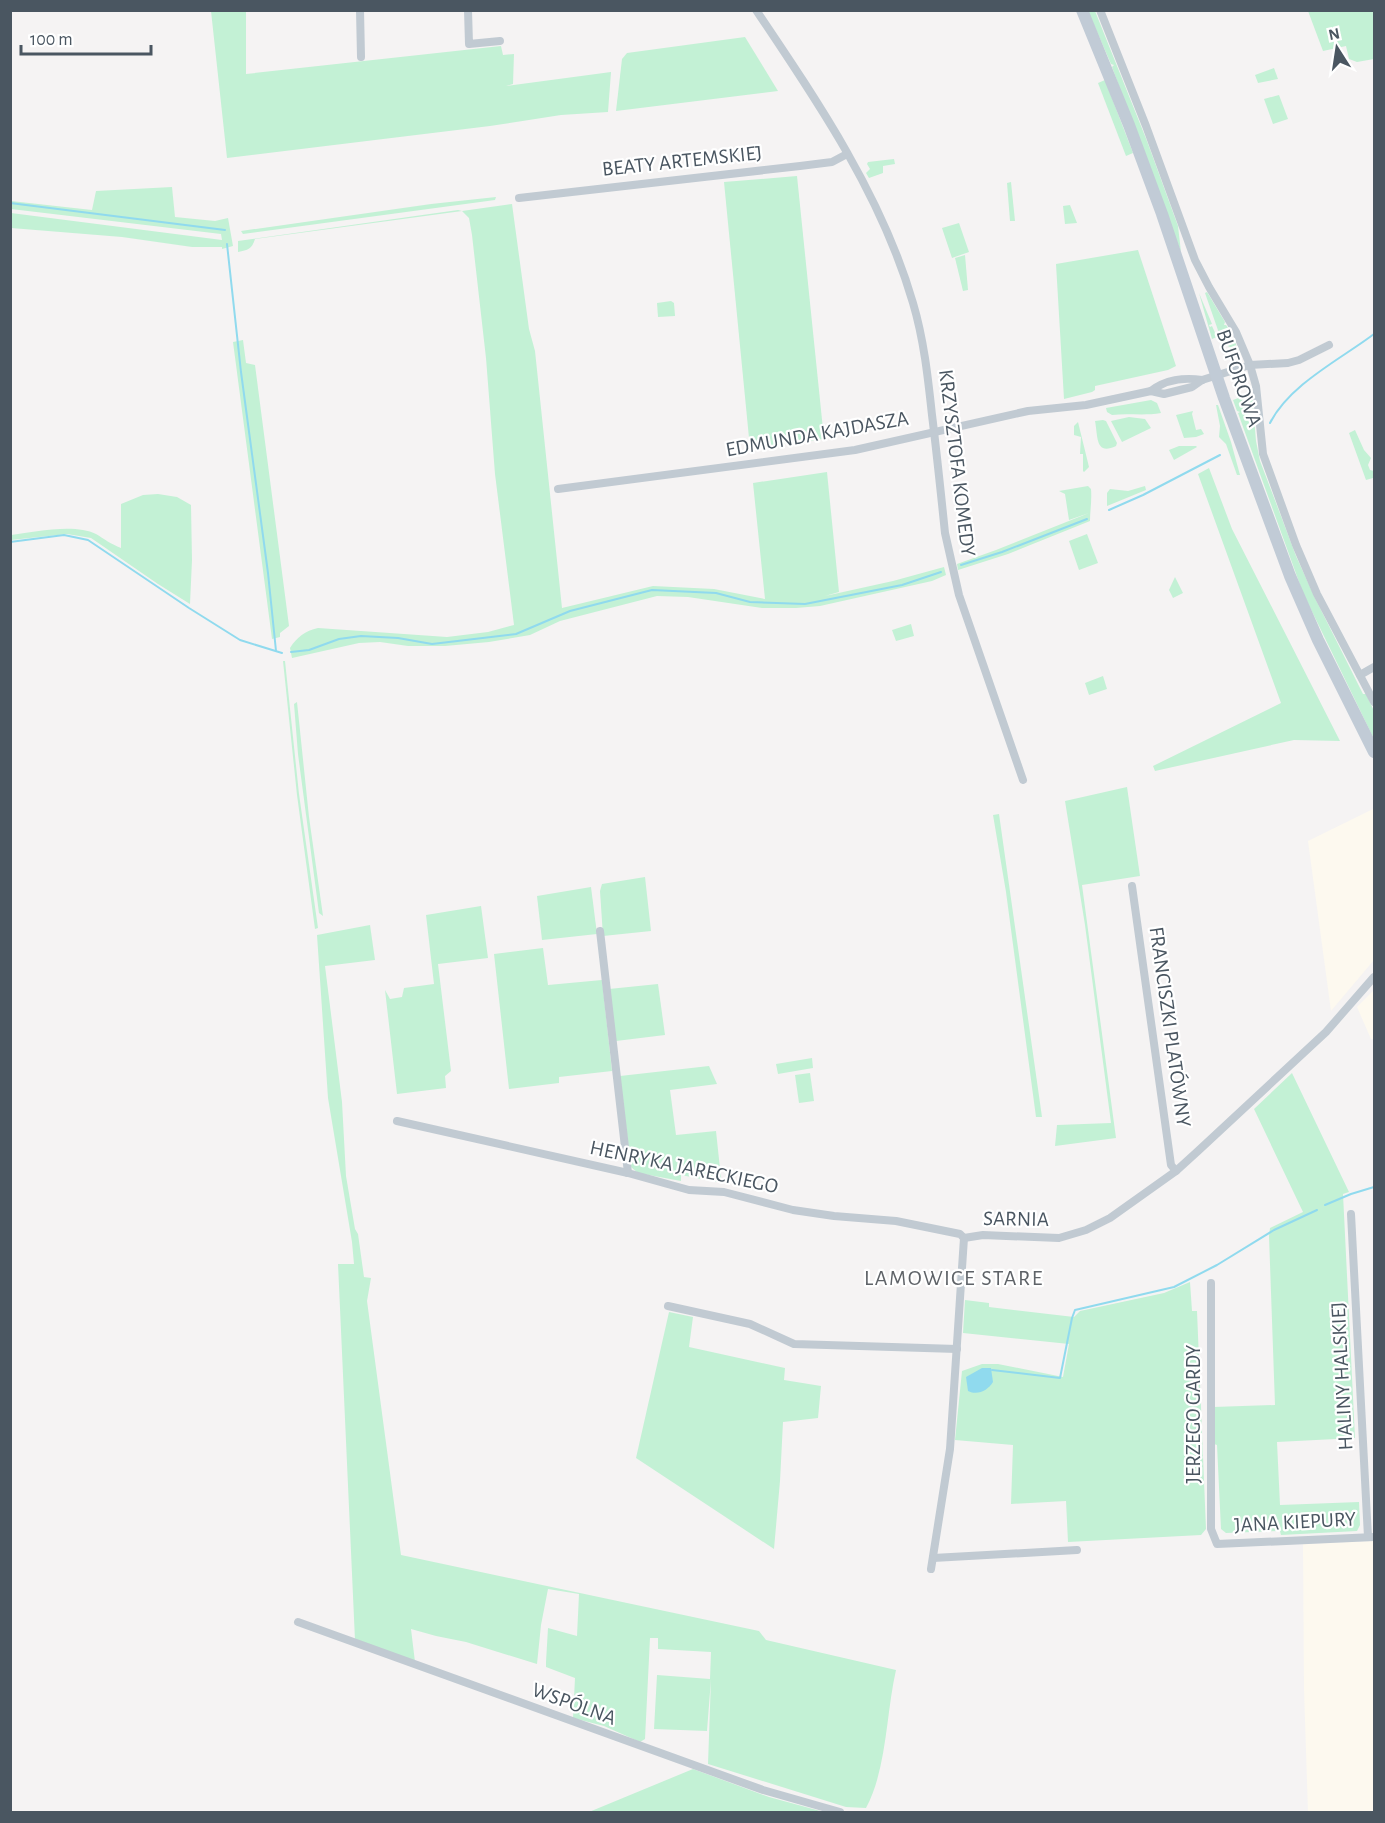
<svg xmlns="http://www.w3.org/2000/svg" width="1385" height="1823" viewBox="0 0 1385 1823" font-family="'Alegreya Sans',sans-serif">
<rect width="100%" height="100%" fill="#f5f3f3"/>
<!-- commercial -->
<g fill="#fdf9ef">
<polygon points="1373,809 1374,960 1331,1011 1308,841"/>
<polygon points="1374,990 1374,1039 1371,1039 1357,1007"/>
<polygon points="1374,1541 1374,1812 1308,1812 1304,1689 1303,1544"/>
</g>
<!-- green -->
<g fill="#c3f1d5">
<polygon points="211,11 246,11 246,74 501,46 503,55 514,54 513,84 506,86 611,72 608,112 561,115 490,126 227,158"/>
<polygon points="1088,11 1095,11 1147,141 1178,226 1181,252 1112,67 1114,65 1111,64"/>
<polygon points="1308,11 1374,11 1374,59 1357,62 1349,59 1346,46 1323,51"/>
<polygon points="745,37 778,91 616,111 622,59 627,53"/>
<polygon points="1274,68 1278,79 1258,83 1255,75"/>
<polygon points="1105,80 1133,153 1126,156 1098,83"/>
<polygon points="1279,95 1288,119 1273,124 1264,99"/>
<polygon points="894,159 895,164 883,166 883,173 869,178 866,173 870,169 867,164 868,162"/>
<polygon points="797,176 824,439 750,448 724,182"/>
<polygon points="1011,182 1015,221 1010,221 1007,183"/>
<polygon points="172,187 175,217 215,221 228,218 233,246 222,249 222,247 192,247 122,237 11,228 11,213 222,240 221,234 11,209 11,201 92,210 96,191"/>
<polygon points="496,197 495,200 243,234 241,231 431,204"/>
<path d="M512 204 529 329 535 351 562 608 653 586 714 589 765 599 753 483 827 472 839 592 825 596 893 581 944 567 946 575 932 581 820 606 796 608H762L688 597 657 596 560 621 530 635 489 642 445 646H408L380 642 359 643 292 658 290 648C297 637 305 631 318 628L447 637 488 632 514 625 495 474 486 358 472 235 469 218 462 211 255 239C252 249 248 250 238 252V241L458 210 462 211Z"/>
<polygon points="1070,205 1077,223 1065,224 1063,206"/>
<polygon points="959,223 969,252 952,258 942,228"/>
<polygon points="1138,250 1176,366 1168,370 1095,386 1095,390 1092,392 1064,399 1056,264"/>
<polygon points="965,255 968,290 963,291 955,258"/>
<polygon points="1207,292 1225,322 1224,325 1226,325 1229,329 1227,333 1220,336 1205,293"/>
<polygon points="1199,293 1212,324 1209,325 1210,327 1212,326 1217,337 1212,339"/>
<polygon points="671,301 674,303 675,316 658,317 657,303"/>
<polygon points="1228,337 1233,338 1239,351 1223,344 1221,339"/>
<polygon points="243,340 246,363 255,365 289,626 280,633 280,637 272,639 233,342"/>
<polygon points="1252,393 1256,441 1260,461 1273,495 1296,556 1315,598 1363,694 1366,694 1374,711 1374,739 1303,593 1238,413 1240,412 1237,411 1233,400"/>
<path d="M1151 400 1157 403 1161 413C1144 416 1128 413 1112 415L1107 412 1106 408Z"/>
<polygon points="1216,405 1218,405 1231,442 1240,475 1237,475 1226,444 1219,437 1220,426"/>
<polygon points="1193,411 1192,414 1196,430 1201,429 1204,434 1196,437 1184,438 1176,415"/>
<polygon points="1129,417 1145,419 1151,428 1122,442 1111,421"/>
<path d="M1103 420 1106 421 1117 443 1116 446C1095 456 1098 436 1095 421Z"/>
<polygon points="1078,422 1089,467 1084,472 1083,471 1083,454 1080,454 1081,437 1074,435 1074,426"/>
<polygon points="1355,430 1364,450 1371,458 1368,465 1370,470 1374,471 1373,478 1366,480 1349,433"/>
<polygon points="1179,446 1196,446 1197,447 1174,460 1169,450"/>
<polygon points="1209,468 1232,529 1340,741 1294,740 1155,771 1153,766 1281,703 1198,474"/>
<path d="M1088 486 1091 489C1092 501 1090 510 1090 521L1008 554 958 570 957 564 996 550 1089 513 1069 520 1065 494 1059 491Z"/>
<polygon points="1145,486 1146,490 1107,506 1107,493 1110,489 1128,491"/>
<path d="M158 494 177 497 191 505 192 560 190 604 158 584 91 538 67 534 11 540V535C33 532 75 523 96 534 104 539 111 544 121 548V504L143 495Z"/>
<polygon points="1087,534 1098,563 1079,570 1069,541"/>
<polygon points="1175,577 1183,593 1173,598 1169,590"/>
<polygon points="911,624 914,636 896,641 892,630"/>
<polygon points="283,661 285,661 299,794 318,928 315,929 297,795"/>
<polygon points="1103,676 1107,689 1089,695 1085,683"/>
<polygon points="297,702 309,817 323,916 319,913 298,754 294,704"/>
<polygon points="1127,787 1140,876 1082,885 1116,1138 1055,1146 1057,1125 1111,1123 1085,925 1065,801"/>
<polygon points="999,814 1042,1117 1036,1117 1006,892 993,815"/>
<polygon points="645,877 651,931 603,936 600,891 602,884"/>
<polygon points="591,887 597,934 542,940 537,896"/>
<polygon points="481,906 488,958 438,964 451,1071 445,1076 446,1088 397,1094 385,990 390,999 402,997 404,988 434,984 426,915"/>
<path d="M370 925 375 960 325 966 342 1102 346 1176 355 1229 358 1234 364 1277 371 1278 367 1301 401 1555 759 1631 766 1640 896 1670C886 1713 887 1769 866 1808L846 1807 708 1764 711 1679 707 1731 654 1729 657 1675 710 1679 711 1652 658 1649V1638H650L645 1739 640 1742 604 1726 573 1718 575 1678 546 1667V1662L548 1628 577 1636 579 1594 548 1589 541 1625 537 1664 466 1642 436 1636 411 1629 415 1662 355 1640 338 1264H354L352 1242 328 1098 317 935Z"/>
<polygon points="543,948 548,985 602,980 612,1071 559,1077 559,1083 509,1089 494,954"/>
<polygon points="658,984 665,1035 616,1041 609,989"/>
<polygon points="812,1058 813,1068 778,1074 776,1064"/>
<polygon points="709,1066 717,1084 670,1090 676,1135 716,1131 721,1178 716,1182 681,1175 681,1181 638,1173 631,1167 620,1076"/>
<polygon points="810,1073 814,1101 799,1103 795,1075"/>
<polygon points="1292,1073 1349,1192 1343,1194 1355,1438 1277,1442 1280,1505 1359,1502 1360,1525 1357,1531 1281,1535 1280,1531 1226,1533 1221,1529 1217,1445 1214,1444 1213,1407 1275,1405 1269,1236 1270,1228 1303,1212 1254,1109"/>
<polygon points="1190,1282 1192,1311 1197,1311 1206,1529 1201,1535 1068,1542 1066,1501 1011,1504 1013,1445 955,1440 962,1371 982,1364 998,1364 1063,1377 1069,1344 963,1333 965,1300 989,1303 989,1307 1074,1317 1080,1311 1164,1293"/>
<polygon points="669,1312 693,1317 689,1347 785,1368 784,1380 821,1386 818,1418 783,1422 780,1481 774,1549 636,1458"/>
<polygon points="693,1769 769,1797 824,1812 589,1812"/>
</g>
<!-- water -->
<path fill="#90daee" d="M982 1368H991L993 1382C988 1390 978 1396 968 1391L966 1377Z"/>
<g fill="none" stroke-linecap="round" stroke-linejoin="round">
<!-- stream -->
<g stroke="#90daee" stroke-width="2">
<polyline points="10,203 225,230"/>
<polyline points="227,244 241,372 268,573 276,651"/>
<path d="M1270 423C1290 384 1341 359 1374 334"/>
<polyline points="1109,510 1143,495 1220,455"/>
<polyline points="10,542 64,535 88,540 189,608 240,640 282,653"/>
<polyline points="961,565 1002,552 1087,519"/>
<polyline points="291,652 309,650 339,639 361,636 398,638 432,644 516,634 570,611 652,590 716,593 750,602 805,604 902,585 941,572"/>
<polyline points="1325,1205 1351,1194 1374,1187"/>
<polyline points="992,1370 1060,1378 1072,1318 1075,1310 1174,1287 1217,1265 1274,1230 1317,1210"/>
</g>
<!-- street -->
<g stroke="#c1cad2" stroke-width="8">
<polyline points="360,10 361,57"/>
<polyline points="468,10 469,44 500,41"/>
<path d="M756 10C818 102 882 196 913 303 924 340 928 378 932 415 937 455 941 494 945 533L959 595 1023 780"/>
<polyline points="1100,10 1146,126 1195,260 1209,287 1236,332 1250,365 1256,386 1263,454 1296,545 1317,594 1374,702"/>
<polyline points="519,198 800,166 832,162 847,154"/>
<path d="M1151 391C1165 380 1184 377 1202 380"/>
<polyline points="558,489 855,450 1028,411 1086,405 1151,391 1164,394 1192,387 1202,380 1250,365 1288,363 1299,360 1329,345"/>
<polyline points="1360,675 1374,667"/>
<polyline points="1132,886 1171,1165 1176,1171"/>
<polyline points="600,931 628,1173"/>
<polyline points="397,1121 628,1173 689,1190 724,1192 793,1210 834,1216 896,1221 960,1234 964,1238"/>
<polyline points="1351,1214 1368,1537"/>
<polyline points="964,1238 983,1235 1059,1238 1086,1230 1110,1218 1176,1171 1198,1151 1326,1032 1374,977"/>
<polyline points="1211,1283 1211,1529 1217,1544 1374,1537"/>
<polyline points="668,1306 750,1324 794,1344 957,1349"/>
<polyline points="933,1558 1077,1550"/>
<polyline points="931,1569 950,1449 964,1238"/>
<polyline points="298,1622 763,1790 840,1812"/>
</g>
<!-- secondary -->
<polyline stroke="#c1cbd6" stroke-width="12" points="1082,10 1129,125 1162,214 1224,398 1290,576 1318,640 1374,752"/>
</g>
<g text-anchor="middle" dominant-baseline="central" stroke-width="4.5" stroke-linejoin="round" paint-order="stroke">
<!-- street labels -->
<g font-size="21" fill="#4a5661" stroke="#fff">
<text transform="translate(682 161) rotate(-6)">BEATY ARTEMSKIEJ</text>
<text transform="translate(1239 378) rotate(71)">BUFOROWA</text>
<text transform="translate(817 434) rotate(-10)">EDMUNDA KAJDASZA</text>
<text transform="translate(957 463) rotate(83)">KRZYSZTOFA KOMEDY</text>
<text transform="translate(1170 1027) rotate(82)">FRANCISZKI PLATÓWNY</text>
<text transform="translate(684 1167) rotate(12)">HENRYKA JARECKIEGO</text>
<text transform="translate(1016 1219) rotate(1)">SARNIA</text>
<text transform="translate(1342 1376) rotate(-93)">HALINY HALSKIEJ</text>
<text transform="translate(1193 1414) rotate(-90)">JERZEGO GARDY</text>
<text transform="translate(1295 1522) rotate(-3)">JANA KIEPURY</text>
<text transform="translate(574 1704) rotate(20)">WSPÓLNA</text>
</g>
<!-- neighbourhood labels -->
<g font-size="22" letter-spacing="1.5" fill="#5f6368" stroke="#fff">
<text x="954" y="1278">LAMOWICE STARE</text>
</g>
</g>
<!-- border -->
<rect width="1385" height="1823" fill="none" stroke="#4a5661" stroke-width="24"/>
<!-- north arrow -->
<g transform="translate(1337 48) rotate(348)" stroke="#ffffff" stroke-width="4.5" paint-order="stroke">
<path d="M0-4.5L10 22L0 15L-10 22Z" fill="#4a5661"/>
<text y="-9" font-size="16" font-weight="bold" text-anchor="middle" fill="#4a5661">N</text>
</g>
<!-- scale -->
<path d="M21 45v9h130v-9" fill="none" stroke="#4a5661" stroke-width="3"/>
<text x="30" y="45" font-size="18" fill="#4a5661" stroke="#ffffff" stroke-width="4.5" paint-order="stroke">100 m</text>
</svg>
